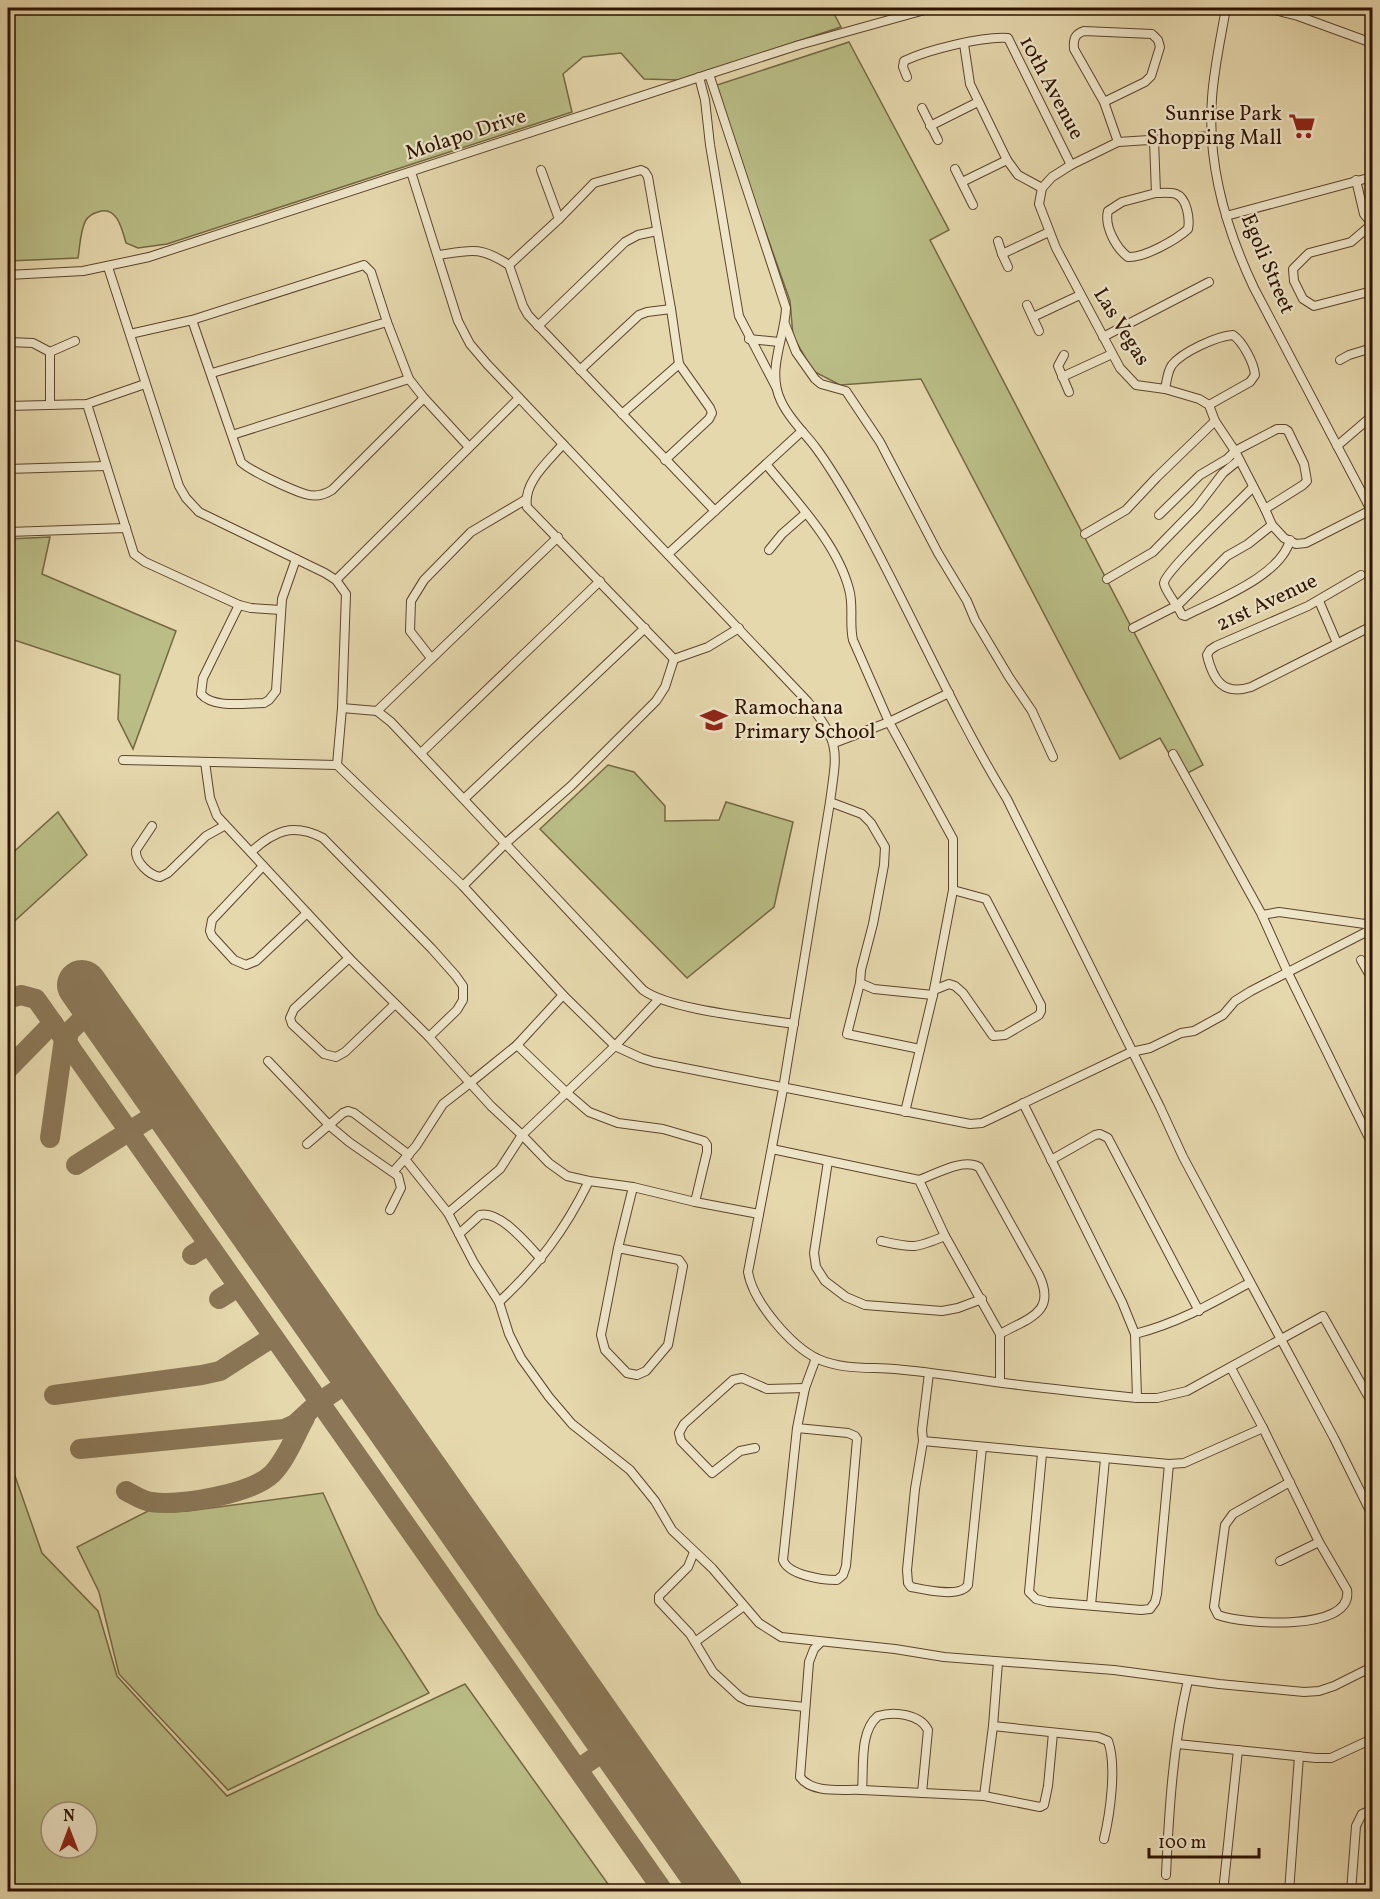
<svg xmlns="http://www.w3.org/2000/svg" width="1380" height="1899" viewBox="0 0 1380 1899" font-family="Vollkorn,serif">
<rect width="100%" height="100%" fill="#e6d8ad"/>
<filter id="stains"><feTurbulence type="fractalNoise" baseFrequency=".00333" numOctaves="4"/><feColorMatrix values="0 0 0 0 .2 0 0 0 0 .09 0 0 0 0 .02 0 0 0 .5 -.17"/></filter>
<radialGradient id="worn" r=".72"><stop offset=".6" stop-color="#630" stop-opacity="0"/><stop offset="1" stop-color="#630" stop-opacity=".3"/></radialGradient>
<!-- green -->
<g fill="#babd86" stroke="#746843" stroke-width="1.5" fill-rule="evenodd">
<path d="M8 8H831L841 27 679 80 644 79 621 53 583 57 563 74 572 112 167 244 138 248 126 243C122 229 117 205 98 212 94 213 89 216 86 220 80 230 80 247 78 258L8 261Z"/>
<polygon points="849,42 949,230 930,240 1203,765 1182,776 1160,738 1120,759 921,379 840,385 813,371 793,336 790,301 714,86"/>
<polygon points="50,537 42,574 176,631 133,749 118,719 120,675 8,638 8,628 15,618 8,612 8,539"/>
<polygon points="608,765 634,772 665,806 665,821 719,820 726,802 793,822 774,907 687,978 540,829"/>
<polygon points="58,812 87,855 8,927 8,857"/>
<path d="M8 1456 42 1553 98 1611 117 1676 227 1796 465 1684 613 1891H13L8 1884ZM51 1812H87V1848H51Z"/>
<polygon points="323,1493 378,1614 429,1693 228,1790 119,1674 99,1592 77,1547 152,1509 173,1512 188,1511"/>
</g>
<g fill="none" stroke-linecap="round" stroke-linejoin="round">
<!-- taxiway -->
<g stroke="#8a7656" stroke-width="20">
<polyline points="8,999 21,995 36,999 53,1023"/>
<path d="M72 1051 67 1041 69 1032C78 1024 89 1008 102 1014"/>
<polyline points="8,1069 53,1023 664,1892"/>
<polyline points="50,1138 64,1039"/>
<polyline points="76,1165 166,1108 170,1110"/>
<polyline points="192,1255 208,1245"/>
<polyline points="219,1299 238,1287"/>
<polyline points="54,1395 202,1375 220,1371 273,1337"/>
<polyline points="80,1449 284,1429 295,1424 319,1402 355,1378"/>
<path d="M126 1491C134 1495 143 1501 151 1502 180 1506 251 1494 272 1474 286 1460 295 1436 305 1418"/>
<polyline points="578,1769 613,1745 616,1746"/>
</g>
<!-- runway -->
<polyline stroke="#8a7656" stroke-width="50" points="82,985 718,1892"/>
<defs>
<g id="minor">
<path d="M1226 8C1221 37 1214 68 1212 98 1207 164 1226 229 1254 288L1372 512"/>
<polyline points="1267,8 1298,16 1372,43"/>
<polyline points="964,44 970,84 1007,160 1018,175 1042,188"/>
<path d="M709 74 786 308C785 338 766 370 781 401 789 419 805 433 816 448 830 467 843 489 855 510 908 605 950 706 1007 799L1160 1107 1183 1157 1334 1438 1372 1515"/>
<polyline points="699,77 705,100 710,145 739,316 776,387"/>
<path d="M907 77 903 67 904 61C927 50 983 36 1008 38L1071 165"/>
<path d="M1104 102 1145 82 1151 76 1160 47 1158 40 1152 34 1084 31C1075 34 1073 39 1074 49L1104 102 1118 142"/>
<polyline points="922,108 938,140"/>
<polyline points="930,126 978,102"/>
<polyline points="1212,136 1118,142 1071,165 1052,177 1042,188 1039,204 1056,248 1120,368 1136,385 1165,389 1199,399 1209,405 1215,421 1235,451 1265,509 1272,525 1284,538 1296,544 1306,543 1371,510"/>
<path d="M1154 140 1156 193 1122 202 1108 211C1104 226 1116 248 1128 257 1144 258 1176 240 1188 229 1190 219 1187 198 1176 194 1170 192 1162 193 1156 193"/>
<polyline points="955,169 973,205"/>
<polyline points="541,170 559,219"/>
<path d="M411 172 458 321 470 344 487 364 808 702C841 745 837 750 830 802L783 1089 748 1272C753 1302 791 1346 818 1359 843 1370 869 1367 895 1369 928 1372 962 1377 995 1382 1042 1388 1089 1393 1137 1398H1157L1187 1391 1323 1316 1372 1403"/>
<polyline points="1356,180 1364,214 1372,224"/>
<polyline points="962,182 1007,160"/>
<polyline points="1226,216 1372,177"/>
<polyline points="1372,224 1351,242 1309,253 1293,269 1294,281 1303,299 1314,306 1372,291"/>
<polyline points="998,241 1002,254 1049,232"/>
<polyline points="1002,254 1008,267"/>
<path d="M439 255C471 250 480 246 509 265L523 306 528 315 715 511"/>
<polyline points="509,265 559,219 594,183 641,170 645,172 648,177 671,309 679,364 710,408 712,413 709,419 665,460"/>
<polyline points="108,267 179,486 186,498 199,512 325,573 336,580 346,594 342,708 337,765 463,886 563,995 615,1046 641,1058 654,1062 970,1124 982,1123 1131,1052 1150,1048 1181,1033 1194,1031 1223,1015 1235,1001 1251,991 1372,929"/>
<polyline points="8,275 83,271 149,257 709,74 799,45 932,8"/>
<polyline points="1027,305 1039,331"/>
<polyline points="1033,317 1080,295"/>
<path d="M192 320 241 462C250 471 292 490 305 494 314 497 324 495 332 490L424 398"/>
<polyline points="785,324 796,352 815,379 821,384 846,391 880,442 938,553 967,601 975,620 1009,677 1032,711 1053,757"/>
<polyline points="538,326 625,242 638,235 657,231"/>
<polyline points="130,334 192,320 364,265 371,272 387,322 409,379 424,398 469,447"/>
<polyline points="1103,337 1209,282"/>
<polyline points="749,339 779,342"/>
<polyline points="8,342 33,343 50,352"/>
<polyline points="1064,355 1058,366 1069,392"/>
<polyline points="1340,360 1349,355 1372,348"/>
<polyline points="580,370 639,315 647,312 671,309"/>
<polyline points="212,373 387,322"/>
<polyline points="1062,377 1112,354"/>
<path d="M1165 389C1167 381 1167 372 1172 365 1182 352 1217 336 1233 335 1243 342 1254 363 1255 375L1250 382 1209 405"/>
<polyline points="50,403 50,352 75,341"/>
<polyline points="87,404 134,554 145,562 239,605 251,608 281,610"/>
<polyline points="8,406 87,404 145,384"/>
<polyline points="622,414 679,364"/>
<polyline points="232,435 409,379"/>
<path d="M563 444C548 462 523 482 527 507L674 659"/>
<polyline points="1337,446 1372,416"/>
<path d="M766 464C795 500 837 543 849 589 854 606 849 623 853 640L889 722 953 839V890L933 995 905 1112"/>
<polyline points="8,469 106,466"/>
<path d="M1253 487C1240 501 1165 571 1164 583 1164 590 1179 607 1182 615L1185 616C1216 600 1281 576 1290 540"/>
<polyline points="1159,515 1200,475 1227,459 1235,451 1277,429 1285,429 1288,431 1304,464 1307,481 1303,485 1265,509"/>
<polyline points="8,532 126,528"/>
<polyline points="1085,534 1126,510 1157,477 1215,421"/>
<polyline points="769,550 782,534 806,513"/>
<polyline points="668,554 802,431"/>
<path d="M1361 575 1308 606 1216 646 1210 650 1207 655C1213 680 1223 696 1251 687L1372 626"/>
<polyline points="1107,579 1153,552 1197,507 1223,473 1239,460"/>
<polyline points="336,580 519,398"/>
<polyline points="1319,601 1337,643"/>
<path d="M239 605 203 678 201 694C214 709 246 703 264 703L269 700 276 691 282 599 296 559"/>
<polyline points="1133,628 1178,605 1227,556 1248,544 1272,525"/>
<polyline points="431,658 410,631 411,601 424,580 471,532 525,500"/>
<path d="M342 708 377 711 391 722 643 990C670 1010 757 1018 794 1024"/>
<polyline points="377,711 558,537"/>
<polyline points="834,743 889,722 949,693"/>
<polyline points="421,753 600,581"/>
<polyline points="1173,754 1261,913 1288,973 1372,1144"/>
<polyline points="123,760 337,765"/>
<polyline points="205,762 210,798 217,816 349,958 429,1037 470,1083 517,1045 563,995"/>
<polyline points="464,799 645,628"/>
<polyline points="830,802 862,814 871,823 885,847 884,865 873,924 861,970 860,983 874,989 933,995"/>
<path d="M152 826 136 850C135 862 149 875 160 877L168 873 206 836 224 826"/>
<path d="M251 852C275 830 293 823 323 838L432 949 456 976 463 986V1000L457 1010 429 1037"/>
<polyline points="263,866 212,920 210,931 212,936 234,960 246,965 256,961 307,913"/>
<polyline points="463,886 506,843 571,786 656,701 665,687 674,659 708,647 739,628"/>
<polyline points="1262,915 1279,912 1372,925"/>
<polyline points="349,958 294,1009 290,1018 292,1024 324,1054 336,1057 345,1052 395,1004"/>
<polyline points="1361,960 1372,979"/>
<polyline points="860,983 847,1034 920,1049"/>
<polyline points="934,990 949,984 955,986 963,993 993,1036 1005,1035 1039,1015 1041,1011 1041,1005 986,899 953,890"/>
<polyline points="517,1045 567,1093 589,1112 618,1123 663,1129 704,1141 707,1145 707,1152 695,1202"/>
<polyline points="268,1061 330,1126 349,1142 398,1176 401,1188 390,1210"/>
<polyline points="1023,1103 1122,1302 1135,1334 1137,1398"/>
<polyline points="307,1144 343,1113 348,1111 354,1113 409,1155"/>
<polyline points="772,1149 919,1180 945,1236 1000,1334 1000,1382"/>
<polyline points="405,1159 448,1213 474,1263 499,1302 509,1334 521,1358 549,1397 572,1424 630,1470 655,1501 672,1530 712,1568 759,1623 781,1637 895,1649 944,1657 1114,1670 1219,1684 1304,1692 1319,1691 1334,1686 1372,1667"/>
<polyline points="1051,1160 1095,1135 1100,1134 1108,1138 1199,1311"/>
<polyline points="828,1161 814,1253 816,1267 825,1281 846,1297 865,1305 942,1311 958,1308 982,1299"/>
<polyline points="394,1171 416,1146 443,1104 470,1083 491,1106 522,1135 549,1163 567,1176 589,1181 633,1187 695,1202 759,1214"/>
<path d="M919 1180C936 1174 962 1158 979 1167L1039 1275C1057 1313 1028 1318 1000 1334"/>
<polyline points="448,1213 500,1169 522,1135 615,1046 659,999"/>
<path d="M459 1234 480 1215C500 1210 528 1245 541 1259"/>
<path d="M881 1241C913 1248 914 1249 945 1236"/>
<polyline points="618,1248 679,1260 683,1266 668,1345 646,1371 637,1375 627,1373 605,1350 601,1335 618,1248 633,1187"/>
<path d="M499 1302C538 1266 565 1230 589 1181"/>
<path d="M1135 1334C1178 1323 1211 1304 1249 1283"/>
<path d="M1231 1368 1263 1428 1319 1542 1347 1590C1354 1633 1241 1624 1218 1615L1214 1607 1225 1525 1233 1514 1290 1482"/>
<path d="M929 1373 922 1430 923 1441 915 1489 907 1570 908 1583 911 1587C926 1590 960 1598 968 1585L982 1447"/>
<path d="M797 1428 848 1433 855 1436 857 1439 846 1566 843 1575 837 1580C822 1580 788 1575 783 1560L797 1428 805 1388 816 1358"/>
<polyline points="923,1441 1169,1464 1184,1463 1263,1428"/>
<polyline points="755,1448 740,1451 712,1473 681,1441 679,1433 684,1424 733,1380 742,1378 767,1389 805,1388"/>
<polyline points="1042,1454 1029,1592 1036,1599 1048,1602 1141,1610 1150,1609 1155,1602 1157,1594 1169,1464"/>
<polyline points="694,1552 688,1567 659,1596 659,1601 690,1634 713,1672 740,1697 748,1701 805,1707"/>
<polyline points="1280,1561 1319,1542"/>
<polyline points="1091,1605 1105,1459"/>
<polyline points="695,1642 744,1606"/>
<path d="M821 1642 814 1649 809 1662 800 1777C812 1794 843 1789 862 1790 864 1768 859 1731 878 1716 894 1711 920 1714 928 1730L922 1793"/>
<path d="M998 1662 993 1726 1098 1737 1108 1741C1117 1765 1110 1814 1104 1839"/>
<polyline points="1177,1744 1316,1758 1331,1758 1372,1739"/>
<polyline points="862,1790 984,1796 1040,1807 1044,1805 1048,1786 1053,1733"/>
<polyline points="984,1796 993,1726"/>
<path d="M1166 1875C1169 1810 1173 1744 1188 1680"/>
<polyline points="1223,1892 1238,1750"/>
<polyline points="1289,1892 1299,1756"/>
<polyline points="1351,1892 1356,1826 1362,1814 1372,1810"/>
</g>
</defs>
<!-- minor casing -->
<use href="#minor" stroke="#5c442b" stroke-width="10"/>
<!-- minor -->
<use href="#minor" stroke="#efe6ca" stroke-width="8"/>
</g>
<!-- icons -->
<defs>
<symbol id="supermarket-bare" viewBox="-9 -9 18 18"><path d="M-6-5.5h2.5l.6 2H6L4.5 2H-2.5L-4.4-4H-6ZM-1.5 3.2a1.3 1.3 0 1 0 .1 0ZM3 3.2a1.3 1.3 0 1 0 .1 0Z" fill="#8f2418" stroke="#efe6ca" stroke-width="2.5" paint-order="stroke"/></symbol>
<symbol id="school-bare" viewBox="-9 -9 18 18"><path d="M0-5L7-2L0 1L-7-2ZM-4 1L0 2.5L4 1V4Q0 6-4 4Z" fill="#8f2418" stroke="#efe6ca" stroke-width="2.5" paint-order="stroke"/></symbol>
</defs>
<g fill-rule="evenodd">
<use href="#supermarket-bare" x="1283" y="107" width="38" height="38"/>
<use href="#school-bare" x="695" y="701" width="38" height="38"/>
</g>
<g text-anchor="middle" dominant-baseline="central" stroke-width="4.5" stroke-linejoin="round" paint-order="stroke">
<!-- street labels -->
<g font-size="21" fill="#2e1300" stroke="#efe6ca">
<text transform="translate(1051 88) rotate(62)">10th Avenue</text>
<text transform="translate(466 135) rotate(-18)">Molapo Drive</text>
<text transform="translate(1267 264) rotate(67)">Egoli Street</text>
<text transform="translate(1121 327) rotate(58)">Las Vegas</text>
<text transform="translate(1267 603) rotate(-25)">21st Avenue</text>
</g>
<!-- poi labels -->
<g font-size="21" fill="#2e1300" stroke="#efe6ca" text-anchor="end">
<text x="1282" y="114">Sunrise Park<tspan x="1282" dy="24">Shopping Mall</tspan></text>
<text x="734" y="708" text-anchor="start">Ramochana<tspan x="734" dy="24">Primary School</tspan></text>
</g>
</g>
<!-- margin -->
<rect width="1380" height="1899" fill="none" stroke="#e6d8ad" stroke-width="30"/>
<rect x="9" y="9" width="1362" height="1881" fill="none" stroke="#2e1300" stroke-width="3"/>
<rect x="15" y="15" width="1350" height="1869" fill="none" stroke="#2e1300" stroke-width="1.5"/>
<!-- north arrow -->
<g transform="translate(69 1830)"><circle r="28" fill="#efe6ca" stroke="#a29279" stroke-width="1.5"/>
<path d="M0-4.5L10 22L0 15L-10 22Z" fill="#8f2418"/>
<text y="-9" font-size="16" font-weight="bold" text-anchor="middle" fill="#2e1300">N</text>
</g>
<!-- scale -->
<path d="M1149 1848v9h110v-9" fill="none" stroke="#2e1300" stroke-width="3"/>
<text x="1158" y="1848" font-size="18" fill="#2e1300" stroke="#efe6ca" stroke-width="4.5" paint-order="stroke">100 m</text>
<rect width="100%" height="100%" filter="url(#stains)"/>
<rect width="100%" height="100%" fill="url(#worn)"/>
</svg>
